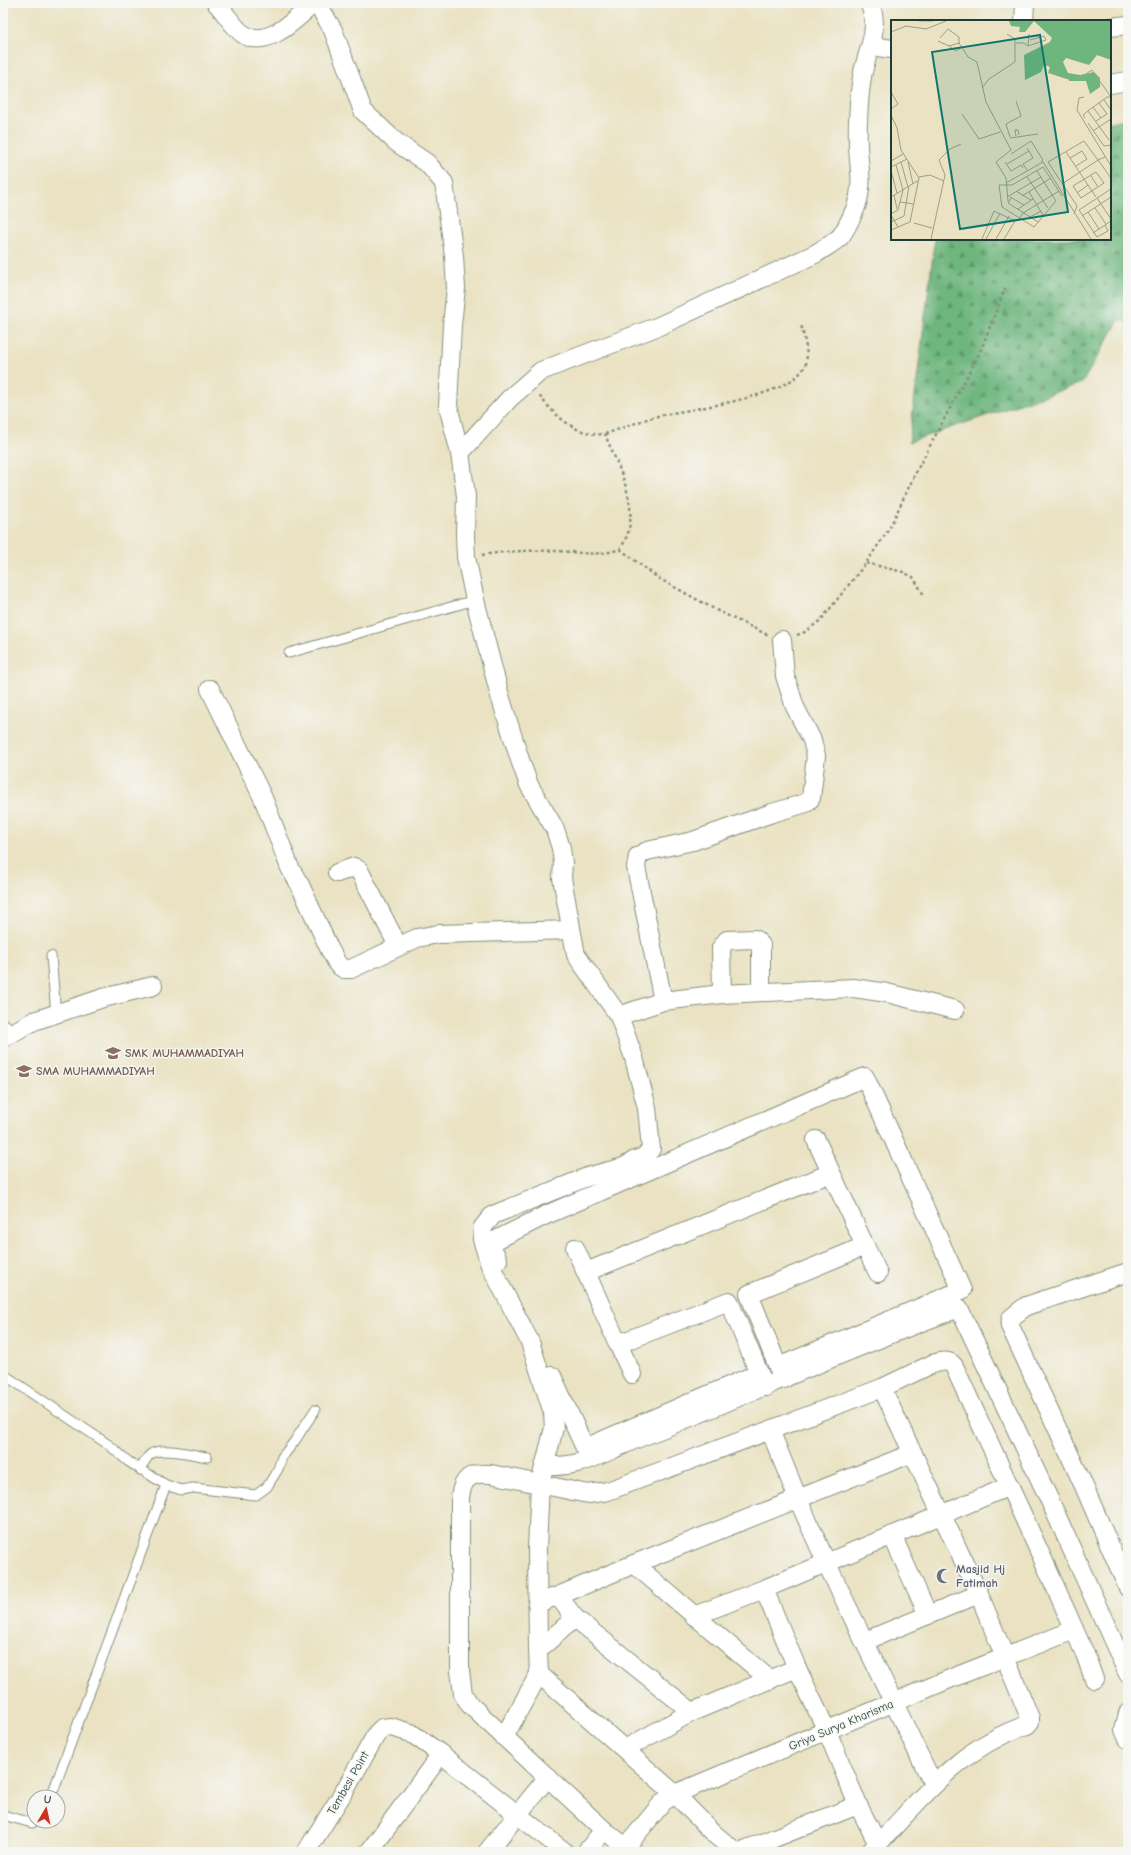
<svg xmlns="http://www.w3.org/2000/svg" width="1131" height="1855" viewBox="0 0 1131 1855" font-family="'Comic Neue',sans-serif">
<defs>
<pattern id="forest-firs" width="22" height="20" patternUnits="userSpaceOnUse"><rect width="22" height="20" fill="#6eb67e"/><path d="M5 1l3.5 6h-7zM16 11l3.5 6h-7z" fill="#5a9568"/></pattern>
</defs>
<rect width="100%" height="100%" fill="#f6f6f2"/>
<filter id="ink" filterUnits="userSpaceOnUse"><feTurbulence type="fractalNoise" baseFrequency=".025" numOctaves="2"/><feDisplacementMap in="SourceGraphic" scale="8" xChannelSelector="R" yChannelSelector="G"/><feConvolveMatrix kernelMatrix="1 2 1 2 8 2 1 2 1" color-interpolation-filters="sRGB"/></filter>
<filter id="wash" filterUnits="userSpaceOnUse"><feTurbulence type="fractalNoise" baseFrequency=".012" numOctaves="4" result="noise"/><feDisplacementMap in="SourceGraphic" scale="16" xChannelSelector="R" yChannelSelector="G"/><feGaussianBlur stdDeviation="0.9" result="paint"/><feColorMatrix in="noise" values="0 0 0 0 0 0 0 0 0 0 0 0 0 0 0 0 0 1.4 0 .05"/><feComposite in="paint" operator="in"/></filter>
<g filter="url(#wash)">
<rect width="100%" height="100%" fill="#eae2c2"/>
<!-- forest -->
<polygon fill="url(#forest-firs)" stroke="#467a59" points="1128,118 1128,323 1120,319 1082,383 909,442 935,239 1110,239 1110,122"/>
</g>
<g filter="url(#ink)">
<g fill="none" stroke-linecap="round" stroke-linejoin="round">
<defs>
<g id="lane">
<polyline points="289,653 475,600"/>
<polyline points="51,956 56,1014"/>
<polyline points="3,1023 14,1031"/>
<polyline points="3,1374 109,1445 129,1462 166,1485 181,1490 193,1488 256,1495 267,1487 278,1469 282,1457 294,1442 315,1410"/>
<path d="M140 1470C143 1465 146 1457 151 1454 162 1446 194 1455 207 1457"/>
<polyline points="51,1797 166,1485"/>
<polyline points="3,1815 32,1823 34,1821"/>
</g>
<g id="street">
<path d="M216 3C224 11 234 28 243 34 267 50 297 18 314 3"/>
<polyline points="317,3 333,30 363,111 396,142 427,163 444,183 454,256 456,288 452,325 448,406 460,453 466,496 465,535 466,557 475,600 500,696 521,763 529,785 555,829 561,848 563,863 562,878 576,955 619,1016 634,1058 647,1108 651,1149 644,1157 635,1160 624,1167 587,1177 493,1215 483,1227 482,1239 490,1265 530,1342 553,1413 554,1428 540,1483 537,1549 538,1650"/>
<polyline points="1024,21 1025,3"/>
<polyline points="1110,27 1128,25"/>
<polyline points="871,46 892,49"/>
<polyline points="1110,84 1128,81"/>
<path d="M460 453 510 398 541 371 659 326 817 253C824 248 834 243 840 237 846 230 852 216 856 207 864 183 859 170 858 147 857 128 859 95 862 77 866 52 882 28 869 3"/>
<polyline points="210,689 263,798 290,868 300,885 329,948 338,965 344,969 351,969 417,938 438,934 571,930"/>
<polyline points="337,873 354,867 359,870 398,946"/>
<polyline points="722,994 721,948 727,940 755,939 761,945 761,991"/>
<polyline points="663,1001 636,867 638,856 647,851 693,841 772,813 806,803 811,798 816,756 812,740 795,707 785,676 782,640"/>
<polyline points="619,1016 663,1001 722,994 854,988 887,993 955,1010"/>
<polyline points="3,1038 34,1021 103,998 153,986"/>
<polyline points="865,1246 878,1273"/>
<polyline points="575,1248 618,1344 729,1301 759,1373"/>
<polyline points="498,1260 490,1243 546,1215 865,1077 962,1290 778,1367 784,1379"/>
<polyline points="586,1272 831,1173"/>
<polyline points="1128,1272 1026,1306 1011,1318 1010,1326 1083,1484 1128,1588"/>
<polyline points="618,1344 632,1374"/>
<polyline points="778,1367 749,1294 865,1246 816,1140"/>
<polyline points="552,1376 585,1448 759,1373 766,1387"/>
<polyline points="770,1430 798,1499 826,1562 933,1784"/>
<path d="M544 1466C578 1468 595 1457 625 1444 638 1438 651 1433 664 1428 763 1388 859 1344 959 1308L1050 1501 1128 1674"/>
<polyline points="892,1535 928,1615"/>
<polyline points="634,1564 770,1680"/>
<polyline points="764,1589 797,1668 827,1731 858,1805 878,1844"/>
<polyline points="558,1596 575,1618 692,1712"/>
<polyline points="537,1603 558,1596 634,1564 913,1453"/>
<polyline points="694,1616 764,1589 1010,1486"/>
<polyline points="575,1618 538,1650 539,1674 675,1794 714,1834 736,1852"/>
<polyline points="865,1641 979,1594"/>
<polyline points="1128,1713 1124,1730 1128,1739"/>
<polyline points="504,1737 539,1674"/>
<polyline points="625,1749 692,1712 797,1668"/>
<polyline points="626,1847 663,1802 675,1794 952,1678 1074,1630"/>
<polyline points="306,1852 345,1790 377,1733 382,1728 391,1727 411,1733 441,1754 565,1852"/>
<polyline points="369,1852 441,1754"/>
<polyline points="487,1852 548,1777"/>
<polyline points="586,1852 604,1830"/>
<path d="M632 1852 604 1830 470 1705 463 1694 460 1671V1498C462 1478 471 1472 491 1474L588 1494 608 1491 882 1388 932 1364C940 1362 948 1359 954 1366L1046 1566 1085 1654 1094 1679"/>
<polyline points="739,1852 858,1805"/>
<path d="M870 1852C921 1801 954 1750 1027 1725L1030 1722V1718L979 1594 882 1388"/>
</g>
</defs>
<!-- lane casing -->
<use href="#lane" stroke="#84907b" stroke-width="11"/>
<!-- street casing -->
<use href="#street" stroke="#84907b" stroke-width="20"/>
<!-- path -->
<g stroke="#84907b" stroke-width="2.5" stroke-dasharray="3 3" stroke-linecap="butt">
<path d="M605 434C620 429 635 423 650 418 685 408 789 400 805 366 810 357 803 334 801 324"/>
<polyline points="620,549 658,578 716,610 768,635"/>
<path d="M482 555C506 551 532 550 556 551 578 552 599 557 620 549 645 513 619 470 605 434 577 437 554 415 538 394"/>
<polyline points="866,563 903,572 913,577 924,595"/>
<polyline points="797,635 805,632 821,620 866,563 889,529 917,470 980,352 1005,288"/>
</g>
<!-- lane -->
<use href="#lane" stroke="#fff" stroke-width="9"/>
<!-- street -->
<use href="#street" stroke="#fff" stroke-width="18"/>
</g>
</g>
<!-- icons -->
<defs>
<symbol id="school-bare" viewBox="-9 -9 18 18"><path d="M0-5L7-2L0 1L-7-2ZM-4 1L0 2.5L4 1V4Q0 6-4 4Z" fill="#8d6e63" stroke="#f6f6f2" stroke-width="2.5" paint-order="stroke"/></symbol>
<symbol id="mosque-bare" viewBox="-9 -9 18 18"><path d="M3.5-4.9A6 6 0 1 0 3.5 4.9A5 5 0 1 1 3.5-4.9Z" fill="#6b7280" stroke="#f6f6f2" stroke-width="2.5" paint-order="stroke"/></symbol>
</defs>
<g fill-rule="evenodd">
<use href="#school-bare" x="102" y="1042" width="22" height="22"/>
<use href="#school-bare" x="13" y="1060" width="22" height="22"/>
<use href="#mosque-bare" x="933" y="1565" width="22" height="22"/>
</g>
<g text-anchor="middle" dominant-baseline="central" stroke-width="3" stroke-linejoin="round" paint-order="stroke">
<!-- education labels -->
<g font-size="12" font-weight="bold" fill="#785e54" stroke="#f6f6f2" text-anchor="start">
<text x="125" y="1053">SMK MUHAMMADIYAH</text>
<text x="36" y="1071">SMA MUHAMMADIYAH</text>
</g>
<!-- worship labels -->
<g font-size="12" font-weight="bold" fill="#5b616d" stroke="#f6f6f2" text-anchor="start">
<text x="956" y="1569">Masjid Hj<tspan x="956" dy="14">Fatimah</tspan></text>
</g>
<!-- street labels -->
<g font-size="12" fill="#1f3d34" stroke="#f6f6f2">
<text transform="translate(841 1725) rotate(-23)">Griya Surya Kharisma</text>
<text transform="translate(348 1783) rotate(-60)">Tembesi Point</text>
</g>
</g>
<!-- overview -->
<g transform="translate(891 20)">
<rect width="220" height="220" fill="#eae2c2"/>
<path d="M118 1H220V40L206 35 198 45 175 38 172 42 177 53 189 55 203 52 209 58V67L199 74 195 61H178V59L157 53 159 47 153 45 150 52 134 60 133 35 159 22 161 18 143 1 134 12H128L129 7 120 6Z" fill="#6eb67e"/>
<path fill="none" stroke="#99a089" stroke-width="1" d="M28 1H42M0 12 15 6 35 9 55 1M138 14 137 26 155 20 153 16 139 20M49 18 57 9 68 17V23M47 21 58 26 68 23 77 37 86 42 95 82 120 130 105 142 115 158 117 181M125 23H133L137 26M58 26 65 31 71 27M162 54 180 60 187 59 201 50 220 77M91 68 98 59 124 42V19L116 14M0 72 7 84 0 89M193 77 188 78 186 90 220 146M213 80 220 90M202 87 210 98M197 91 218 120M71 94 88 119 109 112M194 98 192 95 198 90 216 77H220M205 101 216 94 208 83M197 103 213 126 220 125M202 111 220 99M125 116 124 110H127L128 115M119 117 115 104 130 96 125 81M119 118 147 114M175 132 205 177M120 134 140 121 152 140 150 142M179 138 191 131 196 139 185 146M0 141 12 134M10 142 17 167M17 142 22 164M114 142 120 151 130 145 132 148M116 144 138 131M0 147 16 139M136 150 132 144 142 138 136 128M0 151 6 173M146 151 165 181 143 207 111 187 108 165H121L152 147 171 176M205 152 213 163 190 178 182 166ZM200 156 207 167M28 157 39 155 53 161M136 157 157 188M115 163 152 142 200 219M171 164 207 140 220 158M125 171 140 180M138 172 152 195M186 173 197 165M3 175 6 189M131 176 160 158M0 177 28 160M116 177 150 157M119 177 133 185M120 178 117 183 147 202M206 178 220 199M9 182 23 184M204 188 215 204M127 189 142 179M197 192 208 209M0 194 7 190 12 170 5 145M183 194 186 186 157 142 193 121 207 140 214 137M0 195 7 207M191 196 220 177M139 197 150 191M128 199 132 193 168 171M0 202 13 196 18 166M23 203 41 208M214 205 217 211 206 217 188 190 220 169M0 210 19 202 28 158 10 130 6 108 0 95M202 213 220 201M40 219 54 155 48 140 59 129 70 124M91 219 103 191 124 201M95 219 109 193M105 219 118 196M113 219 124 201"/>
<path fill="#0f766e" fill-opacity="0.15" stroke="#0f766e" stroke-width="2" d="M149 15 177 192 69 209 41 32Z"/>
<rect width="220" height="220" fill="none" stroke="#1f3d34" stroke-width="2"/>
</g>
<!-- margin -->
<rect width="1131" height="1855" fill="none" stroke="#f6f6f2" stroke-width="16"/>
<!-- north arrow -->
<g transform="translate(46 1809) rotate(9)"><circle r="19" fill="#f6f6f2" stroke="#a0aca6"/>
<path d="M0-3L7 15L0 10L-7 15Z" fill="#c8321e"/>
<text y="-6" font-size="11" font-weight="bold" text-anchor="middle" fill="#1f3d34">U</text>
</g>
</svg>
